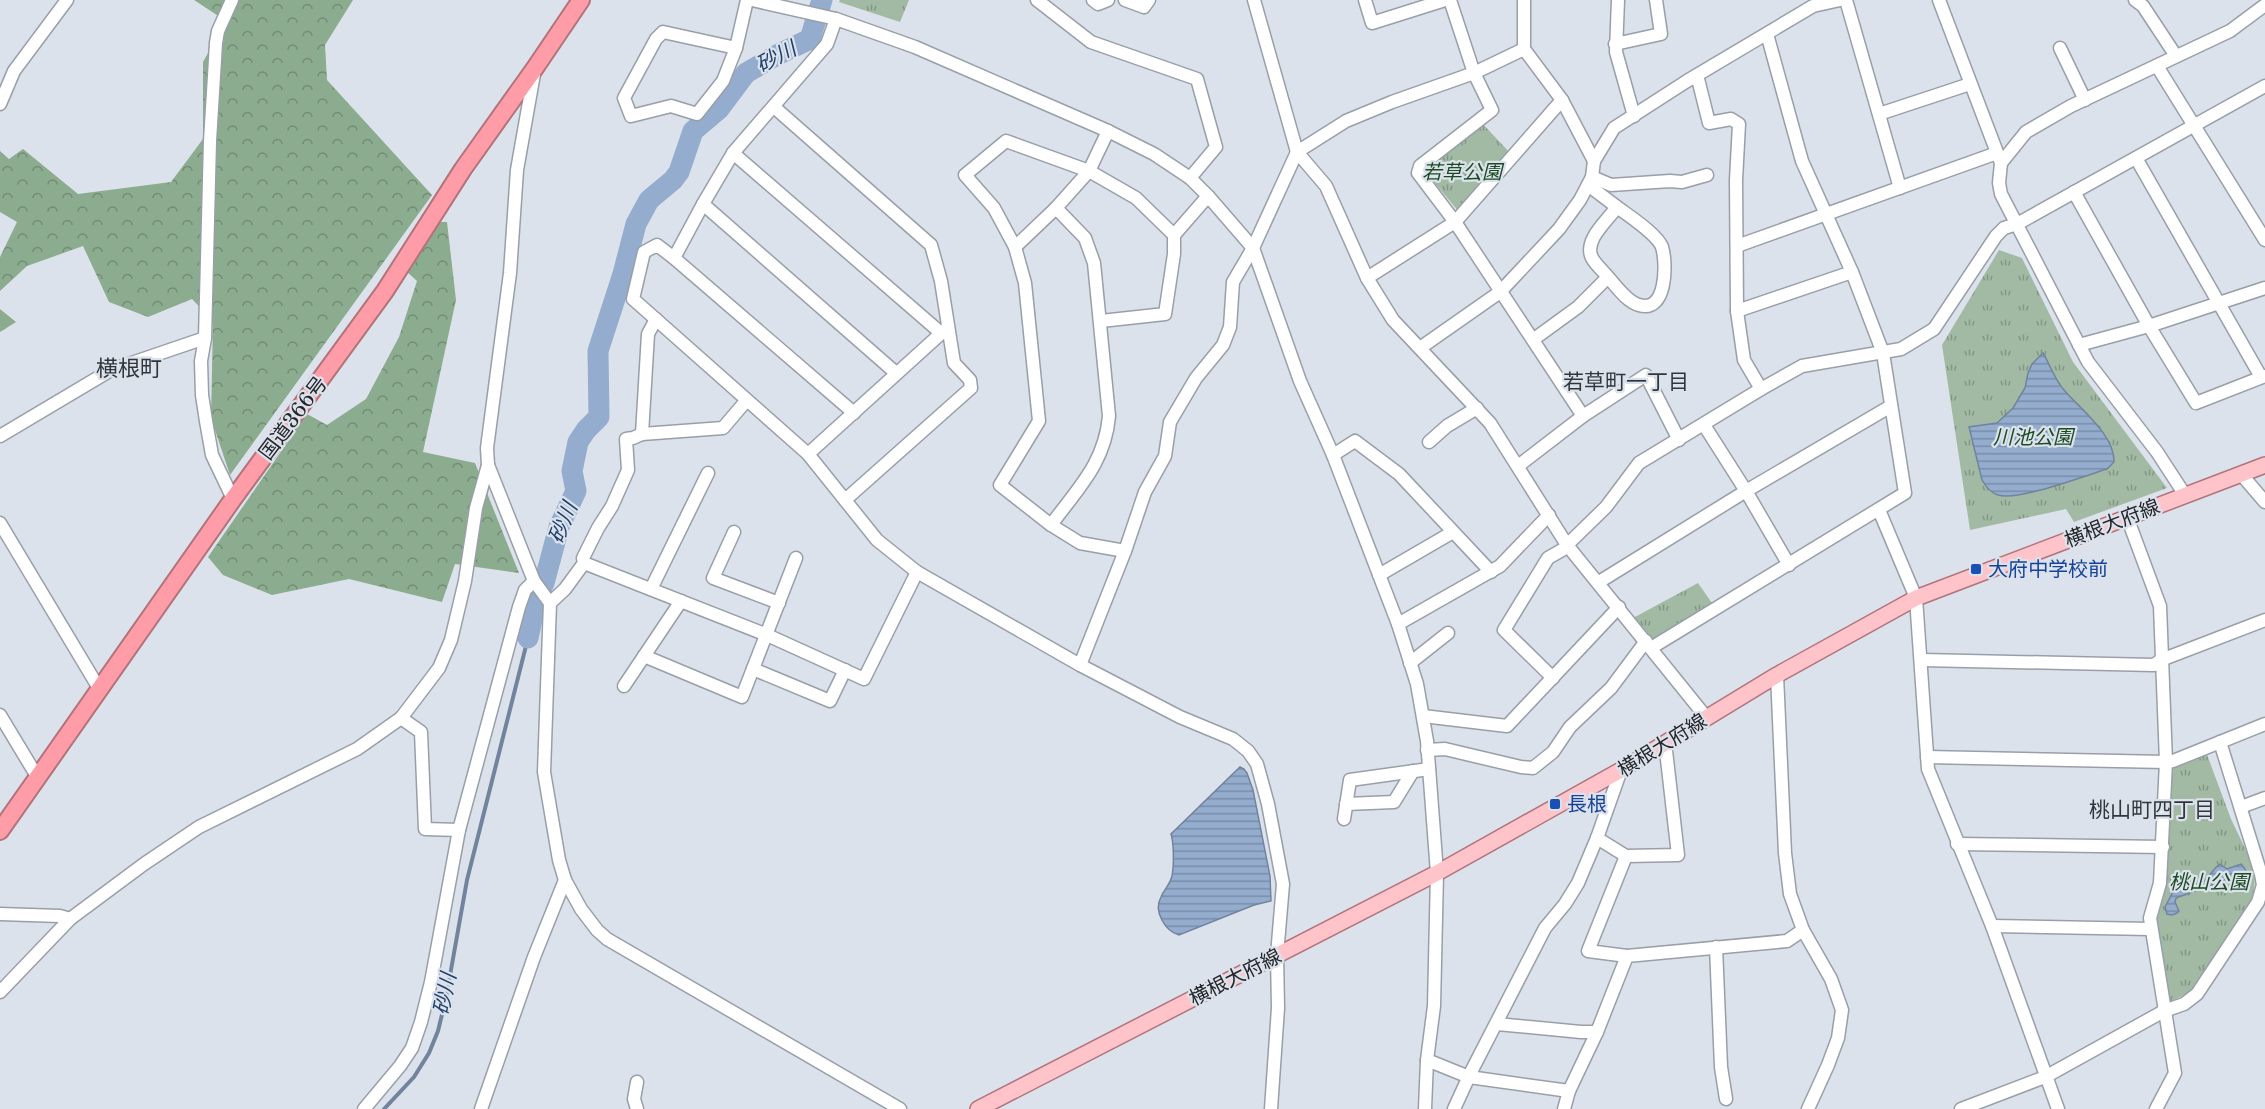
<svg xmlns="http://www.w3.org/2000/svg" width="2265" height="1109" viewBox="0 0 2265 1109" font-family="'Libre Baskerville','Noto Sans JP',serif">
<defs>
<pattern id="grass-tufts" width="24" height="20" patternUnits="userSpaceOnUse" patternTransform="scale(1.5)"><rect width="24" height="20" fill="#a2baa4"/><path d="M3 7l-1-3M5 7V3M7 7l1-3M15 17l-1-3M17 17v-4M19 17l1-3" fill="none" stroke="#849786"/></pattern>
<pattern id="forest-crowns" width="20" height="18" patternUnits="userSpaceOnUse" patternTransform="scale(1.5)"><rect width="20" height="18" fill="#8cac8f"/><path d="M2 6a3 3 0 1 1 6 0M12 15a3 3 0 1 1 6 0" fill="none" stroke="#728c75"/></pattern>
<pattern id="water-rules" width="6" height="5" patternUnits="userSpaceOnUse" patternTransform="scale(1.5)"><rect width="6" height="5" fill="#94adce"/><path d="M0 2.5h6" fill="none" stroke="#798da7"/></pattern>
</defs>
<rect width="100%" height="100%" fill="#dce2eb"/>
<!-- grass -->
<g fill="url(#grass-tufts)">
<polygon points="840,0 909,0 900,22 839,2"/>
<polygon points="1481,122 1512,155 1459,212 1424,170"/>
<polygon points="1999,250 2022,258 2073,362 2167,488 2074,522 2066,509 1970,530 1942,345"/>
<polygon points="1698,583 1714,606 1654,642 1633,618"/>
<polygon points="2206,752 2231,819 2255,869 2254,897 2192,991 2170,1002 2154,921 2168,767"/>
</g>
<!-- forest -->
<g fill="url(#forest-crowns)">
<polygon points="194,0 353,0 325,45 327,80 432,195 230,475 211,418 213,321 192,299 148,317 109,302 83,246 27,266 0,291 0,257 17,222 0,212 0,151 9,159 23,149 78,194 171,182 203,139 203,62 226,21"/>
<polygon points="440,222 447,222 456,300 423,452 475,463 519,573 455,564 442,602 349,579 272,595 223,575 208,557 307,414 327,425 366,399 399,337 417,281 406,271"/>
<polygon points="0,309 16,322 0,332"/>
</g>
<!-- pitch -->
<polygon fill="#a2baa4" points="1478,132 1501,153 1483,172 1461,148"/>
<!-- water -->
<g fill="url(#water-rules)" stroke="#72849d" stroke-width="1.5">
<path d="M2043 353C2050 365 2055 380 2064 390 2080 409 2115 435 2114 462L2107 469C2084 476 2019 501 1998 495 1991 493 1986 487 1982 480L1969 427 1997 423 2013 408 2025 388 2028 373 2032 364Z"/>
<path d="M1240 767 1244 769 1247 773 1253 790 1270 876 1271 901 1254 905 1179 935C1165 931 1153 911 1161 897 1164 889 1170 885 1172 876 1174 866 1174 843 1171 834Z"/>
<path d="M2220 864 2227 869 2241 864C2248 871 2249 880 2245 889L2238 891 2234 890 2227 879 2176 898 2175 902 2179 911 2177 913 2172 915 2167 914 2165 907 2175 888 2185 889C2192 884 2201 884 2207 878 2212 873 2214 868 2220 864Z"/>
</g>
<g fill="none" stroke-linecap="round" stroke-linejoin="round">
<!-- stream -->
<polyline stroke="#72849d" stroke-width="4" points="384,1109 414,1077 429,1053 438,1031 446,998 467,880 528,638"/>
<!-- river -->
<polyline stroke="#94adce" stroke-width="21" points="528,638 537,597 544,583 559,527 576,491 572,471 578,442 586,430 599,417 598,351 623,274 636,224 649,200 673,180 679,172 693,131 719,109 746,73 777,55 810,39 822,0"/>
<defs>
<g id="minor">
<polyline points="232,0 218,31 216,43 210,141 205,338 201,361 202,395 206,421 212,455 233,499"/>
<polyline points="752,0 836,19 915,47 1108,131 1154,154 1190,178 1208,196 1253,248 1300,381 1333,455 1398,624 1417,684 1427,741 1437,873 1434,1006 1427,1060 1425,1109"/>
<polyline points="1037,0 1091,42 1197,79 1216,147 1190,178"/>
<polyline points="1093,0 1098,4 1108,0"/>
<polyline points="1125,0 1144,7 1149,0"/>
<polyline points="1254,0 1297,152 1326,186 1367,278 1393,320 1490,423 1567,545 1706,717"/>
<polyline points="1365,0 1372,23 1445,0"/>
<polyline points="1450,0 1474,73 1492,110 1420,166 1418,173 1455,222 1583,416"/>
<polyline points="1524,0 1524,49 1562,100 1594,161"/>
<polyline points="1618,0 1616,52 1634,116"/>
<polyline points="1846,0 1900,188"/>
<polyline points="1939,0 2001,163 1999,183 2001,194 2088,362 2157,452 2185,495"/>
<polyline points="2135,0 2143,6 2176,56"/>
<polygon points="663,32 736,48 723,81 697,114 671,106 631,116 624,98 656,39"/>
<polyline points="1615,44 1661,34 1656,0"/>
<polyline points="736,48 747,0"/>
<polyline points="2060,48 2085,100"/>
<polyline points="2157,66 2265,240"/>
<polyline points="1697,75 1709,123 1731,119 1739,124 1736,180 1737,311 1744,360 1761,389"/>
<polyline points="0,104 14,71 67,0"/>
<polyline points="774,107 931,245 941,281 954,363 970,380 971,388 845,500"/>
<polyline points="1879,114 1970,84"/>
<polyline points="733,153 941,333"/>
<polyline points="2136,158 2261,377"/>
<polyline points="2001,163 2026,132 2071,106 2230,31 2265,5"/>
<polyline points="1592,177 1611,185 1670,181 1682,182 1707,175"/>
<polyline points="1588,185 1617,207"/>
<polyline points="2074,192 2149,326 2196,403 2265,376"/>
<polyline points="703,204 896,373"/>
<polyline points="1737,246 1997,153"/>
<polyline points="1015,247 1056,208 1089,171 1108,131"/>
<polyline points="674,258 703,204 733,153 827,44 836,19"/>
<polyline points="1367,278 1455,222 1562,100"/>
<polyline points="1737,311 1852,272 1802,161 1767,34"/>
<polyline points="1101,321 1165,314 1174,254 1174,235 1208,196"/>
<path d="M1534 339 1578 307 1608 277C1616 286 1627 302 1639 305 1667 314 1667 263 1662 247 1657 234 1629 216 1617 207 1608 220 1583 240 1592 258 1596 265 1603 271 1608 277"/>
<polyline points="2079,345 2149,326 2265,288"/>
<polyline points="1420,348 1500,292 1559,229 1580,200 1592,177 1594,161 1614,128 1687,81 1813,6 1840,0"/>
<polyline points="746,401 723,428 642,434 633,438 626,439 628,470 612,506 598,528 583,558 584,563 565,589 550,603 544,772 559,860 565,880 581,909 597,930 607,939 900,1109"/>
<polyline points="854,413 674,258 657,245 644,252 633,299 808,454 877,540 917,572 1080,665 1180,717 1233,739 1248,751 1257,764 1268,804 1283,884 1277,955 1278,1008 1271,1109"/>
<polyline points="1704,425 1746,491 1789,565"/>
<polyline points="642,434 648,334 656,319"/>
<polyline points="0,436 111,370 205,338"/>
<polyline points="1429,442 1447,426 1477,408"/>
<polyline points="808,454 947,328"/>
<polyline points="1333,455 1355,441 1399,474 1491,572"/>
<polyline points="488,465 534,581 550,603"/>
<polyline points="1518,466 1583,416 1646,375 1679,440"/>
<polyline points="2241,474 2265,502"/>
<polyline points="1879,510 1916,598 1928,769 1992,926 2058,1109"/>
<polyline points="2127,517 2160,606 2166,762 2160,883 2150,918 2175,1073 2156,1109"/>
<polyline points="0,523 100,690"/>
<path d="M1051 525C1078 488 1105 463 1109 416L1094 263 1085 238 1056 208"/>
<polyline points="734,532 713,578 779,603"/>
<polyline points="1567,545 1606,507 1639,463 1761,389 1802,366 1901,349 1934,329 1996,236 2004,228 2017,224 2265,86"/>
<polyline points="1125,551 1080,543 1051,525 1000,485 1039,421 1025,283 1015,247 994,208 965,175 1006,141 1089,171 1136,198 1174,235"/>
<polyline points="584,563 767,635 864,679 917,572"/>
<polyline points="1379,575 1453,532"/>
<polyline points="1599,582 1746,491 1891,406"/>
<polyline points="651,589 708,473"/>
<polyline points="1398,624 1500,566 1549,515"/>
<polyline points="1651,648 1905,493 1883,353 1852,272"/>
<polyline points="644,656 742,697 796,558"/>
<polyline points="1922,660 2154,665 2161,660 2265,620"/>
<polyline points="1410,663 1448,633"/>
<polyline points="1080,665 1125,551 1145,492 1165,456 1170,422 1196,378 1223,345 1230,327 1233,282 1253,248 1297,152 1346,121 1392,102 1474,73 1524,49"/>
<polyline points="753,669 830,701 845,670"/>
<polyline points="1777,675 1785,853 1790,894 1803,930 1831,979 1842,1010 1838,1038 1828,1065 1808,1109"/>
<polyline points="1553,678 1504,630 1548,558 1569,546"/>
<polyline points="624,686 681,601"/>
<polyline points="0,715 38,778"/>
<polyline points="1423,716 1507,726 1619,607"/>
<polyline points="401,718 421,732 425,829 459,830"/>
<polyline points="1427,750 1445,749 1521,767 1533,768 1553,752 1570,727 1611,688 1646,641"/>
<polyline points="1927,757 2166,762 2173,761 2265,724"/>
<polyline points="1346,804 1394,802 1413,771"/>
<polyline points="2241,807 2265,798"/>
<polyline points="1344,819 1350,780 1429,769"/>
<polyline points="1597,838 1626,856 1678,855 1665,742"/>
<polyline points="1957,844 2163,847"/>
<polyline points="1626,856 1588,951 1627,956"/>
<polyline points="0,914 60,916 70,919"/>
<polyline points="1992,926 2150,929"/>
<polyline points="1716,947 1721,1067 1726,1099"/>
<polyline points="0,992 70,919 144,864 199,827 357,749 401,718 439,668 451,640 465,581 476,508 488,465 487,448 510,273 517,170 534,74"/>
<polyline points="1497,1024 1581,1032 1597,1032 1627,956 1787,941 1803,930"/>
<polyline points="1427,1060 1469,1077 1569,1091 1564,1109"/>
<polyline points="637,1082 634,1099 637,1109"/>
<polyline points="1569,1091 1597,1032"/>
<polyline points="364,1109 400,1066 412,1048 421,1022 431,982 459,830 519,607 525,590 534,581"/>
<polyline points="481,1109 534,957 565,880"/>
<polyline points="1454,1109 1471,1072 1545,928 1565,904 1578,883 1597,838 1621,770"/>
<polyline points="1961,1109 2045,1077 2164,1011 2184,1004 2197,994 2258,902 2263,885 2261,874 2220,742"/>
</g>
<polyline id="major" points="978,1109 1437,873 1621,770 1777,675 1916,598 2265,465"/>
<polyline id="highway" points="0,831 233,499 385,291 463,169 535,68 581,0"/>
</defs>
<!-- minor casing -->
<use href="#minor" stroke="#999fa8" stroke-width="15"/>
<!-- major casing -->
<use href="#major" stroke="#b2737b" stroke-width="18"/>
<!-- highway casing -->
<use href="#highway" stroke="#b2737b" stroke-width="20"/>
<!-- minor -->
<use href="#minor" stroke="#fff" stroke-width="12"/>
<!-- major -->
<use href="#major" stroke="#fec4ca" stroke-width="15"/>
<!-- highway -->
<use href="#highway" stroke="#fe9da7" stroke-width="16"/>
</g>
<!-- markers -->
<g fill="#1a4fb4" stroke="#dce2eb" stroke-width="2">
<rect x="1970" y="563" width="12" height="12" rx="3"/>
<rect x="1549" y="798" width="12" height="12" rx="3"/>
</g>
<g text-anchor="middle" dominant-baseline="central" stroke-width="4.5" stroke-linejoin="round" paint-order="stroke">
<!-- park labels -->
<g font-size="20" font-style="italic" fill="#1a4b22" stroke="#dce2eb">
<text x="1462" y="172">若草公園</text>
<text x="2033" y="437">川池公園</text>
<text x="2209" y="882">桃山公園</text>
</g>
<!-- street labels -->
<g font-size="20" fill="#24262a" stroke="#dce2eb">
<text transform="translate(293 418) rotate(-53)">国道366号</text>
<text transform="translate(2112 523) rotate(-21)">横根大府線</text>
<text transform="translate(1662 745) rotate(-32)">横根大府線</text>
<text transform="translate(1235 977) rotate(-27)">横根大府線</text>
</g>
<!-- transit labels -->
<g font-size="20" fill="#164399" stroke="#dce2eb" text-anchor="start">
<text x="1988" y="569">大府中学校前</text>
<text x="1567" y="804">長根</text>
</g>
<!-- water labels -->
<g font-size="21" font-style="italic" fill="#20416d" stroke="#dce2eb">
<text transform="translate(776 57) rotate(-28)">砂川</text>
<text transform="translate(563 523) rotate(-68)">砂川</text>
<text transform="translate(445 994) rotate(-79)">砂川</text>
</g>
<!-- neighbourhood labels -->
<g font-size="21" fill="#31363d" stroke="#dce2eb">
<text x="1626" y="382">若草町一丁目</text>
<text x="2152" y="810">桃山町四丁目</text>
</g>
<!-- quarter labels -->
<g font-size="22" fill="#31363d" stroke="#dce2eb">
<text x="129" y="368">横根町</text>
</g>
</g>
</svg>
